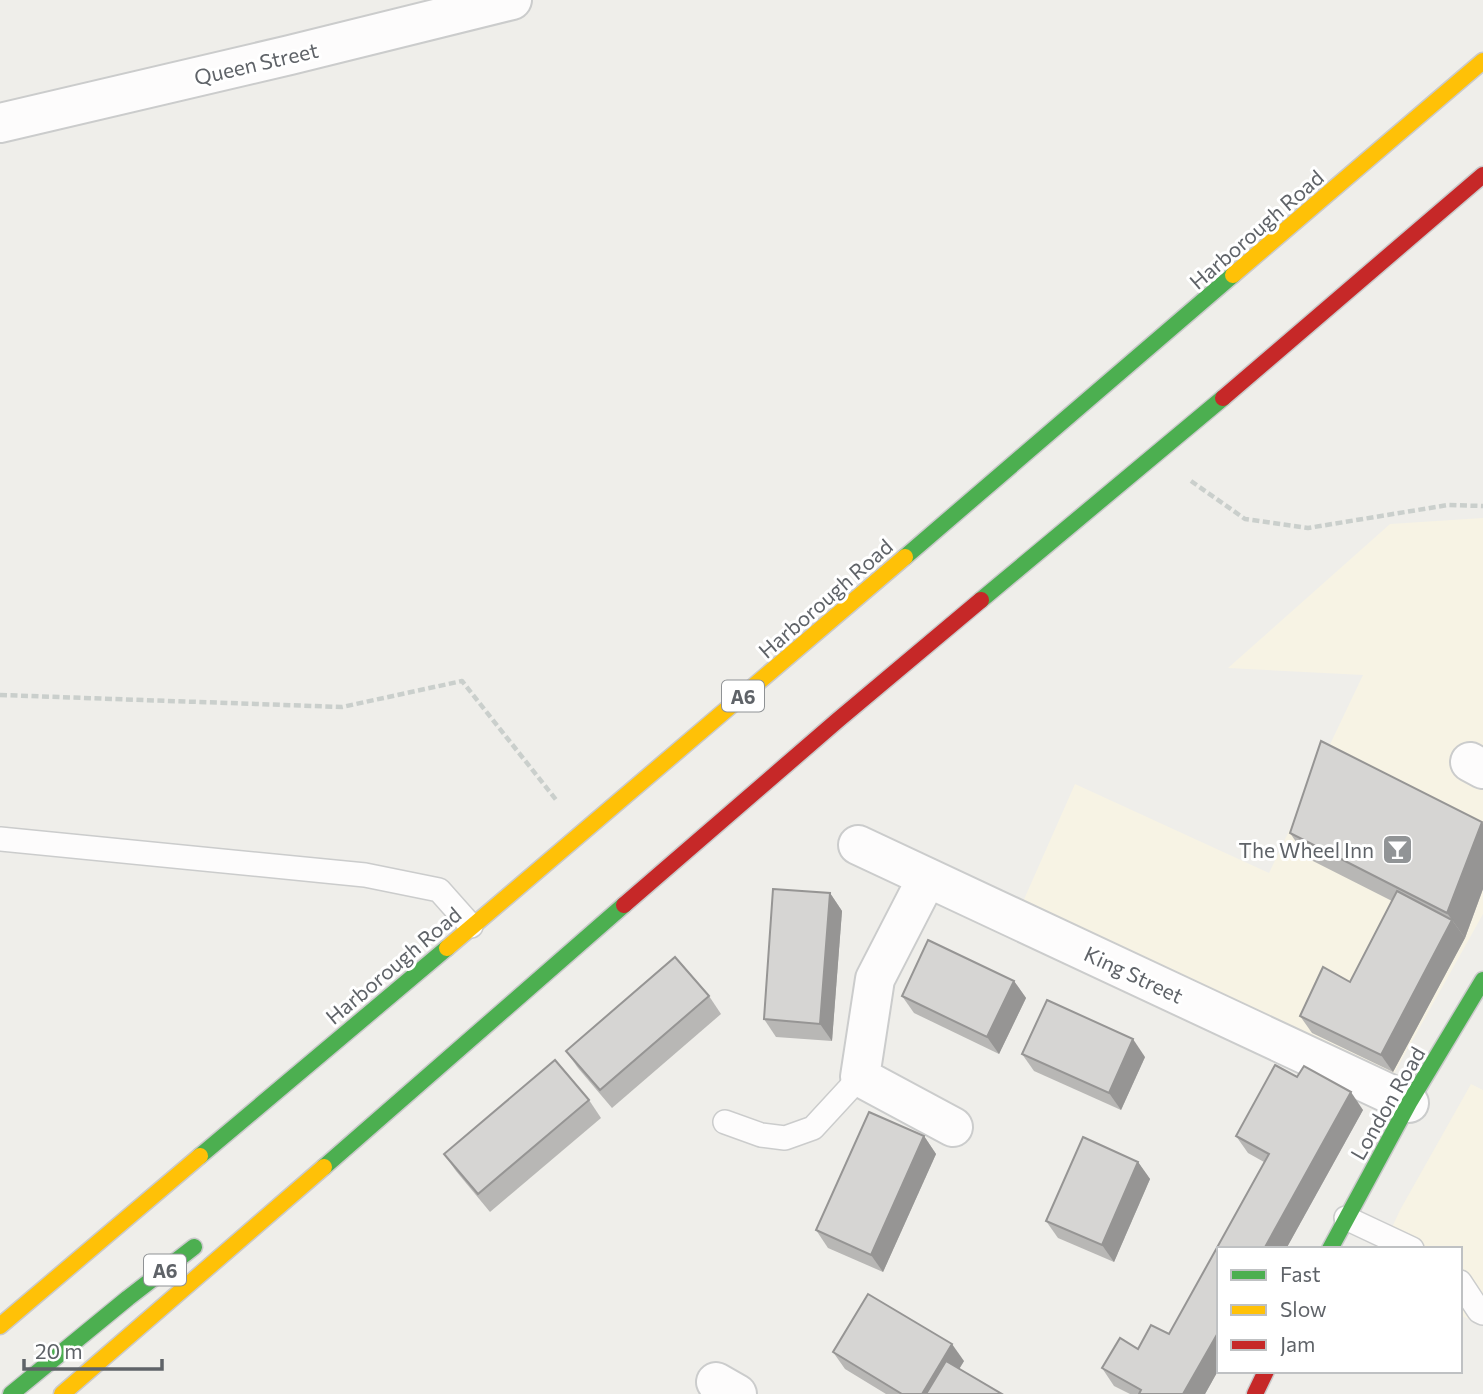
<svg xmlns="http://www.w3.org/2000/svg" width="1483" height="1394" viewBox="0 0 1483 1394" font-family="Commissioner,sans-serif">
<rect width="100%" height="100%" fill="#efeeea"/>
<!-- commercial -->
<g fill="#f7f3e4">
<polygon points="1483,518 1483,914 1391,1079 1018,913 1075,784 1269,873 1363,675 1228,668 1390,524"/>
<polygon points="1471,1084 1483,1090 1483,1326 1460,1315 1460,1249 1382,1249 1400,1210"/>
</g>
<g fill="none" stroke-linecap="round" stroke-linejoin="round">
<defs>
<g id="lane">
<polyline points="0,839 365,875 439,890 471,926"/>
<polyline points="725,1122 761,1135 785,1138 813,1128 860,1077"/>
<polyline points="1346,1218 1412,1249"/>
<polyline points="1460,1282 1479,1311 1483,1313"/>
</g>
<g id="street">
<polyline points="0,123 290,55 512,0"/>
<polyline points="1470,762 1483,769"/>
<polyline points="858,845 1409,1103"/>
<polyline points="927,878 875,979 860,1077 953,1127"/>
<polyline points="716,1382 737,1394"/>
</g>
<g id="fast">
<polyline points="905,557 1233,275"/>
<polyline points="981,600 1223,398"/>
<polyline points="200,1156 447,948"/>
<polyline points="324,1167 624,905"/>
<polyline points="1330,1249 1409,1103 1483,980"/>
<polyline points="11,1394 128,1298 194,1247"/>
</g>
<g id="slow">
<polyline points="1233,275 1483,61"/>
<polyline points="447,948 905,557"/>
<polyline points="0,1326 200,1156"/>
<polyline points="62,1394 324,1167"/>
</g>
<g id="jam">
<polyline points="1223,398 1483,175"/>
<polyline points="624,905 838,720 981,600"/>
<polyline points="1255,1394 1266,1371"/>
</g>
</defs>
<!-- lane casing -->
<use href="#lane" stroke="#cbcccc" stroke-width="26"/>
<!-- street casing -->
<use href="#street" stroke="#cbcccc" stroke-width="42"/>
<!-- fast casing -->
<use href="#fast" stroke="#cacacb" stroke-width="19"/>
<!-- slow casing -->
<use href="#slow" stroke="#cacacb" stroke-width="19"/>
<!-- jam casing -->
<use href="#jam" stroke="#cacacb" stroke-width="19"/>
<!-- path -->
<g stroke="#cacfcc" stroke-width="4.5" stroke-dasharray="7 3.5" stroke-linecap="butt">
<polyline points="1191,481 1245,519 1308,528 1448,505 1483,506"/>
<polyline points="0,695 342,707 462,681 557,801"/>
</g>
<!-- lane -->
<use href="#lane" stroke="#fdfcfc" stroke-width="23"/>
<!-- street -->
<use href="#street" stroke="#fdfcfc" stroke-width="38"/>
<!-- fast -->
<use href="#fast" stroke="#4caf50" stroke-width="16"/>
<!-- slow -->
<use href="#slow" stroke="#ffc107" stroke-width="16"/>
<!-- jam -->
<use href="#jam" stroke="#c62828" stroke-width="16"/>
</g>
<!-- wall -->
<g fill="#b8b7b5">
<polygon points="1482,822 1483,824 1483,889 1465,938 1393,1072 1312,1033 1300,1016 1350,982 1392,901 1307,858 1290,833"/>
<polygon points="830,893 842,911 832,1041 776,1037 764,1019"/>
<polygon points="1014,981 1026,998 999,1054 914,1013 902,996"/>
<polygon points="709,996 721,1014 612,1108 578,1068 566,1051"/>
<polygon points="1022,1054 1145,1057 1121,1110 1034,1071"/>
<polygon points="1297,1077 1363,1110 1286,1249 1219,1249 1219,1369 1205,1394 1130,1394 1114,1386 1102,1368 1138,1349 1169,1334 1264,1162 1248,1153 1236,1136"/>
<polygon points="589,1100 601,1118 490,1212 456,1171 444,1154"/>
<polygon points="924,1136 936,1154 883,1272 828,1248 816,1230"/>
<polygon points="1138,1162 1150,1179 1114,1262 1058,1238 1046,1221"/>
<polygon points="833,1352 964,1361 959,1369 1002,1394 886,1394 845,1369"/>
</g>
<!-- shaded-wall -->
<g fill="#969594">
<polygon points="1482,822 1483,824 1483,889 1465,938 1447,913"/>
<polygon points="830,893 842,911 832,1041 820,1024"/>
<polygon points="1452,920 1465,938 1393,1072 1381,1055"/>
<polygon points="1014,981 1026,998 999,1054 987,1037"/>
<polygon points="1133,1039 1145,1057 1121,1110 1109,1093"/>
<polygon points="1351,1092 1363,1110 1286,1249 1264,1249"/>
<polygon points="924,1136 936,1154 883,1272 871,1255"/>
<polygon points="1138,1162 1150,1179 1114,1262 1102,1245"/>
<polygon points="1219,1331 1219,1369 1205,1394 1183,1394"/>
<polygon points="952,1344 964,1361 944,1394 922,1394"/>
</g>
<!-- building -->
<g fill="#d6d5d3" stroke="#969594" stroke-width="2">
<polygon points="1321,741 1482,822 1447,913 1290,833"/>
<polygon points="773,889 830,893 820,1024 764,1019"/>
<polygon points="1397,891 1452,920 1381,1055 1300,1016 1323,967 1350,982"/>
<polygon points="928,940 1014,981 987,1037 902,996"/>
<polygon points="675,957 709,996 600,1090 566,1051"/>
<polygon points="1047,1000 1133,1039 1109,1093 1022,1054"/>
<polygon points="555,1060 589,1100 478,1194 444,1154"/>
<polygon points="1275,1065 1297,1077 1304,1066 1351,1092 1264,1249 1219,1249 1219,1331 1183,1394 1139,1394 1141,1390 1102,1368 1120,1338 1138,1349 1151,1325 1169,1334 1269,1154 1236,1136"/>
<polygon points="869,1112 924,1136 871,1255 816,1230"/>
<polygon points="1083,1137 1138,1162 1102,1245 1046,1221"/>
<polygon points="868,1294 952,1344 922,1394 902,1394 833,1352"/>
<polygon points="946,1361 1002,1394 926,1394"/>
</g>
<!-- icons -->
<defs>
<symbol id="bar-square" viewBox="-11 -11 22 22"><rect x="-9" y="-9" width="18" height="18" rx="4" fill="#919496" stroke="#fff"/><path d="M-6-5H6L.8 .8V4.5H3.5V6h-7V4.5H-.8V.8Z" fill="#fff"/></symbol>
</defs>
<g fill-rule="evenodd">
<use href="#bar-square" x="1380" y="832" width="35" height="35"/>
</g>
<g text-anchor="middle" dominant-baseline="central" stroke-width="6" stroke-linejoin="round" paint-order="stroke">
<!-- shield labels -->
<g fill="#fff" stroke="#8f9295" stroke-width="2">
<rect x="722" y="680.5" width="42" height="31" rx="5"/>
<rect x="144" y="1254.5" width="42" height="31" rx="5"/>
</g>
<g font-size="19" font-weight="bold" fill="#5f6368">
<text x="743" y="696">A6</text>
<text x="165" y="1270">A6</text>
</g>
<!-- street labels -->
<g font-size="21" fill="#5f6368" stroke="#fff">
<text transform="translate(256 63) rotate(-13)">Queen Street</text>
<text transform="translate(1256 229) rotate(-41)">Harborough Road</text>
<text transform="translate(825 598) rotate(-41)">Harborough Road</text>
<text transform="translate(393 965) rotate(-40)">Harborough Road</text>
<text transform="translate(1134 974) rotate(25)">King Street</text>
<text transform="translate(1387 1103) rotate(-60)">London Road</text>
</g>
<!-- poi labels -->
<g font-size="21" fill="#5f6368" stroke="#fff" text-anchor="end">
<text x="1374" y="849">The Wheel Inn</text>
</g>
</g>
<!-- legend -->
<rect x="1217" y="1247" width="245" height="126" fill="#ffffff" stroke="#bfc1c3" stroke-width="2"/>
<rect x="1231" y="1270" width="35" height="10" fill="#4caf50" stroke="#bfc1c3" stroke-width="2"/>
<text x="1280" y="1282" font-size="21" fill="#5f6368">Fast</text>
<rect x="1231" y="1305" width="35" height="10" fill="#ffc107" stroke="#bfc1c3" stroke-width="2"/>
<text x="1280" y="1317" font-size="21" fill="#5f6368">Slow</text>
<rect x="1231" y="1340" width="35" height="10" fill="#c62828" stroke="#bfc1c3" stroke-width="2"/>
<text x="1280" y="1352" font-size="21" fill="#5f6368">Jam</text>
<!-- scale -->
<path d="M24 1359v10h138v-10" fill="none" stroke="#5f6368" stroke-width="3.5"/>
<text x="35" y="1359" font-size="21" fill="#5f6368" stroke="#ffffff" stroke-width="5" paint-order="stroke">20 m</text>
</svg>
